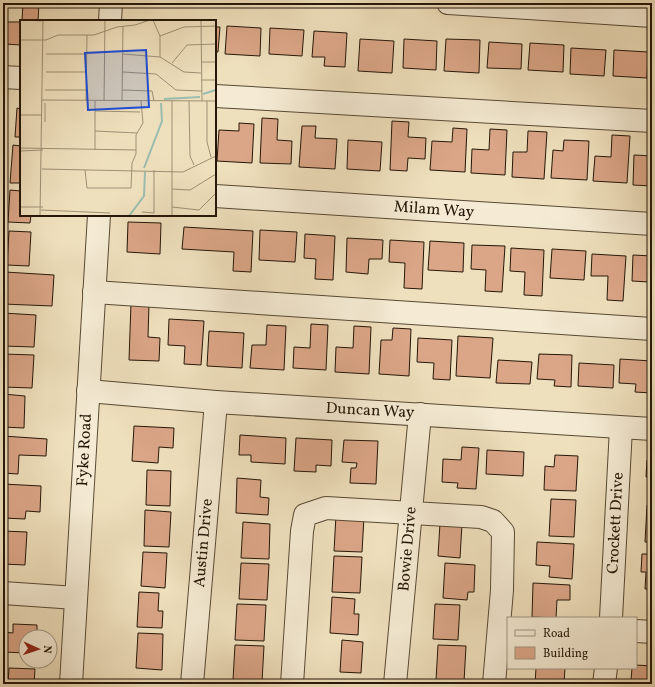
<svg xmlns="http://www.w3.org/2000/svg" width="655" height="687" viewBox="0 0 655 687" font-family="Vollkorn,serif">
<rect width="100%" height="100%" fill="#efe0bd"/>
<filter id="stains"><feTurbulence type="fractalNoise" baseFrequency=".005" numOctaves="4"/><feColorMatrix values="0 0 0 0 .2 0 0 0 0 .09 0 0 0 0 .02 0 0 0 .5 -.17"/></filter>
<radialGradient id="worn" r=".72"><stop offset=".6" stop-color="#630" stop-opacity="0"/><stop offset="1" stop-color="#630" stop-opacity=".3"/></radialGradient>
<!-- building -->
<g fill="#dba688" stroke="#241707">
<polygon points="23,3 39,3 38,21 22,21"/>
<polygon points="7,22 21,22 21,45 5,44"/>
<polygon points="227,26 261,28 260,56 225,54"/>
<polygon points="215,27 220,27 218,52 215,52"/>
<polygon points="270,28 304,30 302,56 269,54"/>
<polygon points="314,31 347,33 345,67 324,66 325,57 312,57"/>
<polygon points="360,39 394,41 392,73 358,71"/>
<polygon points="404,39 437,41 436,70 403,68"/>
<polygon points="446,39 480,40 479,73 444,71"/>
<polygon points="489,42 522,44 521,69 487,68"/>
<polygon points="530,43 564,45 563,72 528,70"/>
<polygon points="571,48 606,50 604,76 570,74"/>
<polygon points="614,50 648,52 647,78 613,76"/>
<polygon points="17,108 21,109 21,137 15,137"/>
<polygon points="262,118 278,119 277,140 292,141 291,164 260,163"/>
<polygon points="392,121 409,122 408,137 426,138 425,159 408,158 407,171 390,170"/>
<polygon points="239,123 254,124 252,163 217,161 219,130 239,131"/>
<polygon points="302,126 316,126 315,138 337,139 335,169 299,167"/>
<polygon points="453,128 467,129 465,172 430,170 432,141 452,142"/>
<polygon points="490,129 507,130 505,175 471,173 472,149 489,150"/>
<polygon points="528,131 547,132 544,179 512,177 513,152 527,152"/>
<polygon points="612,135 630,136 627,183 593,181 595,156 611,157"/>
<polygon points="348,140 382,142 380,171 347,169"/>
<polygon points="564,140 589,141 587,180 551,178 553,150 563,151"/>
<polygon points="13,145 21,146 21,183 10,183"/>
<polygon points="634,155 652,156 652,186 633,185"/>
<polygon points="10,190 21,191 21,215 31,215 30,223 8,222"/>
<polygon points="128,222 161,223 160,254 127,252"/>
<polygon points="184,227 253,231 251,272 233,271 234,252 182,249"/>
<polygon points="260,230 297,232 295,262 259,260"/>
<polygon points="9,231 31,232 29,266 7,265"/>
<polygon points="305,234 335,236 333,280 315,279 316,259 304,258"/>
<polygon points="347,238 383,240 382,259 369,259 368,274 346,272"/>
<polygon points="390,240 424,242 422,289 404,288 405,263 389,262"/>
<polygon points="430,241 464,243 463,272 428,270"/>
<polygon points="472,245 505,246 502,292 485,291 486,270 471,269"/>
<polygon points="511,248 544,250 542,296 524,295 525,272 510,271"/>
<polygon points="552,249 586,251 584,280 550,278"/>
<polygon points="592,254 626,256 623,301 607,300 608,276 591,276"/>
<polygon points="633,255 652,256 652,302 648,302 649,282 632,281"/>
<polygon points="5,272 54,275 52,306 3,304"/>
<polygon points="131,303 149,304 148,337 160,338 159,361 129,360"/>
<polygon points="3,313 36,315 34,347 3,346"/>
<polygon points="169,319 204,321 201,365 184,364 185,346 168,345"/>
<polygon points="311,324 328,325 326,370 293,368 294,347 310,348"/>
<polygon points="267,325 286,326 284,370 250,368 252,345 266,345"/>
<polygon points="354,326 371,327 369,374 335,372 336,347 353,348"/>
<polygon points="393,328 411,329 409,376 379,374 381,340 392,340"/>
<polygon points="209,331 244,333 242,368 207,366"/>
<polygon points="458,336 493,338 490,378 456,376"/>
<polygon points="418,338 452,340 450,380 433,379 434,363 417,362"/>
<polygon points="3,354 34,355 32,388 3,387"/>
<polygon points="539,354 572,355 571,387 554,386 555,380 537,379"/>
<polygon points="620,359 652,361 652,393 635,392 636,384 619,383"/>
<polygon points="498,360 532,362 530,384 496,383"/>
<polygon points="579,363 614,365 613,388 578,386"/>
<polygon points="3,394 25,396 24,428 3,427"/>
<polygon points="134,426 174,428 173,448 159,447 158,463 132,461"/>
<polygon points="240,435 286,438 285,464 251,462 251,455 239,455"/>
<polygon points="3,436 47,439 46,456 19,455 18,474 3,473"/>
<polygon points="296,438 332,440 331,466 316,465 316,472 294,471"/>
<polygon points="344,440 378,441 376,484 350,483 351,468 356,468 357,463 342,462"/>
<polygon points="462,447 479,448 476,489 457,488 458,483 442,482 443,459 461,460"/>
<polygon points="487,450 524,452 523,476 486,474"/>
<polygon points="555,455 578,456 576,491 544,490 545,466 554,467"/>
<polygon points="647,460 652,461 652,477 646,477"/>
<polygon points="147,470 171,471 170,506 146,505"/>
<polygon points="237,478 261,480 260,497 269,498 268,515 236,513"/>
<polygon points="3,484 41,486 40,512 26,511 25,519 3,518"/>
<polygon points="551,499 576,500 574,537 549,536"/>
<polygon points="647,505 652,506 652,542 645,542"/>
<polygon points="145,510 171,512 169,547 144,546"/>
<polygon points="336,515 364,517 362,552 334,551"/>
<polygon points="243,522 270,524 269,559 241,558"/>
<polygon points="440,523 462,524 460,558 438,556"/>
<polygon points="3,531 27,532 25,565 3,564"/>
<polygon points="537,542 574,544 572,579 549,577 550,566 536,565"/>
<polygon points="143,552 167,553 165,588 141,586"/>
<polygon points="642,554 652,554 652,589 645,589 646,572 641,572"/>
<polygon points="334,556 362,557 360,593 332,592"/>
<polygon points="241,563 269,564 267,600 239,599"/>
<polygon points="445,563 475,565 474,592 468,592 467,600 443,598"/>
<polygon points="533,583 570,585 570,600 557,600 556,618 532,617"/>
<polygon points="139,592 159,593 158,611 163,611 162,628 137,627"/>
<polygon points="332,597 355,599 354,614 359,614 358,635 330,633"/>
<polygon points="237,604 266,605 264,641 235,640"/>
<polygon points="435,604 460,605 458,640 433,639"/>
<polygon points="13,624 37,625 37,637 26,637 26,653 3,652 3,632 13,633"/>
<polygon points="138,633 163,634 162,670 136,668"/>
<polygon points="342,640 363,642 361,673 340,672"/>
<polygon points="235,645 264,646 262,682 233,680"/>
<polygon points="438,645 466,646 464,682 436,680"/>
<polygon points="636,665 652,666 652,684 646,684 646,680 631,680 632,668 636,668"/>
<polygon points="9,668 35,669 34,684 8,684"/>
<polygon points="536,668 565,668 564,684 535,684"/>
<polygon points="331,680 360,681 360,684 331,684"/>
</g>
<g fill="none" stroke-linecap="round" stroke-linejoin="round">
<defs>
<g id="minor">
<polyline points="448,3 652,16"/>
<polyline points="110,21 111,3"/>
<polyline points="3,77 21,78"/>
<polyline points="215,96 652,121"/>
<polyline points="215,196 652,224"/>
<polyline points="94,292 652,329"/>
<polyline points="88,391 216,402 652,429"/>
<polyline points="3,593 76,598"/>
<polyline points="611,618 621,428"/>
<polyline points="636,631 652,632"/>
<polyline points="71,684 99,215"/>
<polyline points="192,684 216,402"/>
<polyline points="292,684 302,531 305,515 326,508 481,517 493,521 503,532 502,590 494,684"/>
<polyline points="395,684 420,414"/>
<polyline points="604,684 606,668"/>
</g>
</defs>
<!-- minor casing -->
<use href="#minor" stroke="#574934" stroke-width="24"/>
<!-- minor -->
<use href="#minor" stroke="#f5ebd4" stroke-width="22"/>
</g>
<g text-anchor="middle" dominant-baseline="central" stroke-width="3" stroke-linejoin="round" paint-order="stroke">
<!-- street labels -->
<g font-size="16" fill="#241707" stroke="#f5ebd4">
<text transform="translate(434 210) rotate(4)">Milam Way</text>
<text transform="translate(370 411) rotate(3)">Duncan Way</text>
<text transform="translate(85 450) rotate(-87)">Fyke Road</text>
<text transform="translate(616 523) rotate(-87)">Crockett Drive</text>
<text transform="translate(204 543) rotate(-85)">Austin Drive</text>
<text transform="translate(408 549) rotate(-85)">Bowie Drive</text>
</g>
</g>
<!-- overview -->
<g transform="translate(20 20)">
<rect width="196" height="196" fill="#efe0bd"/>
<path fill="none" stroke="#9abdaf" stroke-width="2" d="M183 74 196 70M144 79 180 77M124 148 142 101 141 83M109 196 124 176 125 152"/>
<path fill="none" stroke="#9e9074" stroke-width="1" d="M6 0 23 1M133 0 140 16V37M181 0 182 81M140 16 164 7 196 6M0 20H26L38 15H74L97 7 115 5 130 0M26 34H67M103 34 140 37 164 52 181 53M181 42H196M152 43 167 25 196 24M26 52H66M103 52 136 54 156 70 182 71M181 60H196M25 70H66M103 70 132 71 134 81M22 80 196 81M66 81 67 15M75 81V130M84 81 85 0M102 81 103 6M169 81 170 136 174 145M187 81V122L191 137M75 91 120 92M0 95H22M25 102V83M75 111 117 113M0 128 116 130M0 131 23 130M22 149 163 152 196 136M65 150 67 168H111L112 143 116 134V115L123 103 121 81M152 169 170 170 196 154M0 187H23M152 187 179 190 196 173M21 190 90 193M122 192 134 193V150M20 196 23 0M152 196V81"/>
<path fill="#1d4ed8" fill-opacity="0.15" stroke="#1d4ed8" stroke-width="2" d="M126 30 129 87 68 90 65 33Z"/>
<rect width="196" height="196" fill="none" stroke="#241707" stroke-width="2"/>
</g>
<!-- margin -->
<rect width="655" height="687" fill="none" stroke="#efe0bd" stroke-width="16"/>
<rect x="4" y="4" width="647" height="679" fill="none" stroke="#241707" stroke-width="2"/>
<rect x="8" y="8" width="639" height="671" fill="none" stroke="#241707"/>
<!-- legend -->
<rect x="507" y="617" width="130" height="52" fill="#f5ebd4" stroke="#a19682"/>
<rect x="515" y="630" width="20" height="6" fill="#f5ebd4" stroke="#a19682"/>
<text x="543" y="637" font-size="12" fill="#241707">Road</text>
<rect x="515" y="647" width="20" height="12" fill="#dba688" stroke="#a19682"/>
<text x="543" y="657" font-size="12" fill="#241707">Building</text>
<!-- north arrow -->
<g transform="translate(38 649) rotate(93)"><circle r="19" fill="#f5ebd4" stroke="#a19682"/>
<path d="M0-3L7 15L0 10L-7 15Z" fill="#8f2418"/>
<text y="-6" font-size="11" font-weight="bold" text-anchor="middle" fill="#241707">N</text>
</g>
<rect width="100%" height="100%" filter="url(#stains)"/>
<rect width="100%" height="100%" fill="url(#worn)"/>
</svg>
